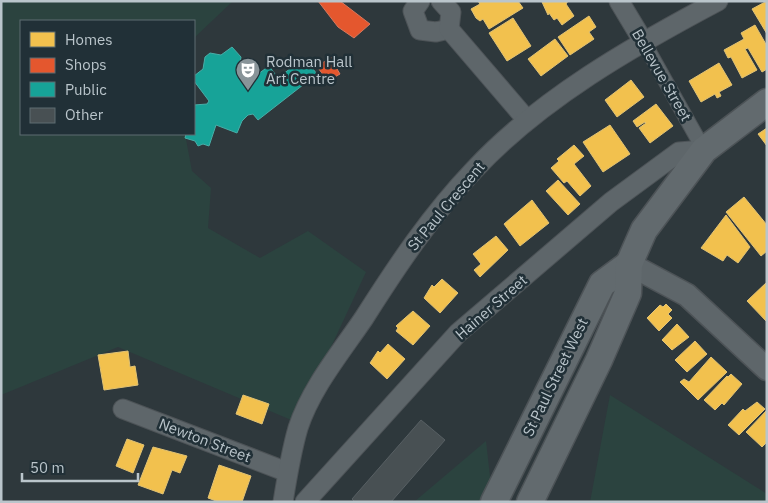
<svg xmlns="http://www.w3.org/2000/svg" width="768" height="503" viewBox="0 0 768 503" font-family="'IBM Plex Sans',sans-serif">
<rect width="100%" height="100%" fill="#2e383c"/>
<!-- green -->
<g fill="#2b433f">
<polygon points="1,1 233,1 194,38 194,21 21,21 21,134 185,134 192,171 211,188 208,228 260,258 308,231 366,272 296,422 118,347 1,395"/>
<polygon points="610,395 767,494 767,502 590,502"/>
<polygon points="486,441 492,494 484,502 414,502"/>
</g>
<!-- homes -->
<g fill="#f2c14e" stroke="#e1c274">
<polygon points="478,1 518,1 523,8 489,29 483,19 480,21 476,18 471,9 480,4"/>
<polygon points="568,1 566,4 574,16 562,25 557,18 554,20 549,13 548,15 542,2"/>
<polygon points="767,1 767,34 752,9"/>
<polygon points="589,16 596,27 589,32 594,39 570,55 558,37"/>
<polygon points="513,18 531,46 507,61 489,33"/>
<polygon points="755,25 767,46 767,69 762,72 748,48 745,49 757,70 742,78 731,57 728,58 724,50 744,39 741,33"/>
<polygon points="555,39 568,56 541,76 528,59"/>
<polygon points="719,63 732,85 719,92 721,96 717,98 715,94 701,102 689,81"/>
<polygon points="631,80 644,97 617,117 605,100"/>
<polygon points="656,104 673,126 650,143 639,128 646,123 645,122 637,127 633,121"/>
<polygon points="610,125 630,154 603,172 583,142"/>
<polygon points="767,128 767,146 758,134"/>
<polygon points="574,145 584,156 574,164 591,186 580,196 567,181 564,183 551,168 559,161 557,159"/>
<polygon points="558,180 580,204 568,215 546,191"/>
<polygon points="744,197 767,225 767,251 761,256 726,212"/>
<polygon points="532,200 549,223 520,246 504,224"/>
<polygon points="726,215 750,247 738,263 727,255 723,261 701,248"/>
<polygon points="496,236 508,250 480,277 474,270 481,264 473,254"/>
<polygon points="442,279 458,293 440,313 424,298 432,285 434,287"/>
<polygon points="767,282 767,322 747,301"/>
<polygon points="666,304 672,310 668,314 672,318 659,331 647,318 660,305 663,307"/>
<polygon points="413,311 430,326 413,345 396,331 398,328 396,326"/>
<polygon points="677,324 689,337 672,350 662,340"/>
<polygon points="695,341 707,354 687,372 675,360"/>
<polygon points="388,344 405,359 387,379 370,363 378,351 380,353"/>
<polygon points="128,351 130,367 135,366 138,385 104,390 98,355"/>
<polygon points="711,357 727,372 698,400 680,382 684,379 689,382"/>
<polygon points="731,374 742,384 724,405 722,403 715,410 704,400 727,376 728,377"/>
<polygon points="243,395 269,404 262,424 236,414"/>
<polygon points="757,402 765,409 739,435 728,425 743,409 745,411"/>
<polygon points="767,410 767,442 762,447 746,432"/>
<polygon points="127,439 144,445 133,473 116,466"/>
<polygon points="153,447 187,456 180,473 172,470 163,494 138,485"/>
<polygon points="219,465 251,476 242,502 219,502 208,498"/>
</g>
<!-- shops -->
<g fill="#e4572e" stroke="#d7785d">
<polygon points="318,1 340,1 370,24 354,38 338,27"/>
<polygon points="334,56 341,67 337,69 340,74 333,78 331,75 325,78 317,66"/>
</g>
<!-- public -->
<polygon fill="#17a398" stroke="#48ada7" points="232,47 241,57 239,70 245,79 250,80 269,66 278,78 304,58 317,74 258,120 253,114 248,115 242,121 237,133 216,125 209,146 203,144 198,146 195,141 185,138 186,134 194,134 194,105 207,104 209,101 194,81 194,76 203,69 205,57 210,53 221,55"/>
<!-- building -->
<polygon fill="#485053" stroke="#575f63" points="421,420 445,440 391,502 355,502 352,499"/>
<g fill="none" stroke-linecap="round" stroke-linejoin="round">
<defs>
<polyline id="pedestrian" points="643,41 704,150"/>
<g id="minor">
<polyline points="420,1 413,11 420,30 436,32 449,29"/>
<polyline points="441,1 451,12 449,29 527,120"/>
<polyline points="619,1 643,41"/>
<polyline points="123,409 287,472"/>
<path d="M283 502C287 477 291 452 298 428 311 388 341 352 364 318 397 266 431 215 474 170 540 99 633 46 718 1"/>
<polyline points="305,502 458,333 611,202 679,152 704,150"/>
</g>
<polyline id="tertiary" points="629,264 687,295 767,369"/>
<g id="secondary">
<polyline points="494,502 602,284 629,264"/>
<polyline points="530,502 599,360 628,293 629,264 644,230 704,150 767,102"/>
</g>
</defs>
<!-- pedestrian casing -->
<use href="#pedestrian" stroke="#4d5357" stroke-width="16"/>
<!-- minor casing -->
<use href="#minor" stroke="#4d5357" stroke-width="21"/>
<!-- tertiary casing -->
<use href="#tertiary" stroke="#4d5357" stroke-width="25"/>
<!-- secondary casing -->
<use href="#secondary" stroke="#4d5357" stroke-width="29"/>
<!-- pedestrian -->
<use href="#pedestrian" stroke="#5e666a" stroke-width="14"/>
<!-- minor -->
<use href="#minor" stroke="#5e666a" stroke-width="19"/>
<!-- tertiary -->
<use href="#tertiary" stroke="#5e666a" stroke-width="22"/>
<!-- secondary -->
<use href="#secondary" stroke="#626a6e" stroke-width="26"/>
</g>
<!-- icons -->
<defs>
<symbol id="theatre-pin" viewBox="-11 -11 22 30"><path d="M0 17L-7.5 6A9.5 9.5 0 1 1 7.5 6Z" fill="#899499" stroke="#213037"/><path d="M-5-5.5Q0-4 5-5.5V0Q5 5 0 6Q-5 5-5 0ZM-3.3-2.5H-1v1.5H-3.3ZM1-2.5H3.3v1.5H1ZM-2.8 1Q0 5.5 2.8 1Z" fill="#fff"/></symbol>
</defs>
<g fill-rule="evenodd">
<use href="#theatre-pin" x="234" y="56" width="28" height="38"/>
</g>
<g text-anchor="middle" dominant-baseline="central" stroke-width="5" stroke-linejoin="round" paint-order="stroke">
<!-- poi labels -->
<g font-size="15" fill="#bac5cb" stroke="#213037" text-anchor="start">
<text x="266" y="61">Rodman Hall<tspan x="266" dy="17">Art Centre</tspan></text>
</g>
<!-- street labels -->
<g font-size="15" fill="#bac5cb" stroke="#213037">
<text transform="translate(662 75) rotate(60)">Bellevue Street</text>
<text transform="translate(446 206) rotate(-50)">St Paul Crescent</text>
<text transform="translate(491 307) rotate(-41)">Hainer Street</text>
<text transform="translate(555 377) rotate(-64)">St Paul Street West</text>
<text transform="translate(205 440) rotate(21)">Newton Street</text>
</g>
</g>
<!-- border -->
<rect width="768" height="503" fill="none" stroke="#bac5cb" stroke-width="5"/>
<!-- legend -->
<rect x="20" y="20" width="175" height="115" fill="#213037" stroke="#5e6c72"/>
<rect x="30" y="32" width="25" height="15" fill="#f2c14e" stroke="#5e6c72"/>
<text x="65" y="45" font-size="15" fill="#bac5cb">Homes</text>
<rect x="30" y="58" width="25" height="15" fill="#e4572e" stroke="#5e6c72"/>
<text x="65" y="70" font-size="15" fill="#bac5cb">Shops</text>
<rect x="30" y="82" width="25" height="15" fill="#17a398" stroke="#5e6c72"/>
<text x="65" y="95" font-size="15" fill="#bac5cb">Public</text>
<rect x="30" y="108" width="25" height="15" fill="#485053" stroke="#5e6c72"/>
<text x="65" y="120" font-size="15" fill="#bac5cb">Other</text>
<!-- scale -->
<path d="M22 473v8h116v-8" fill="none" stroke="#bac5cb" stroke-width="2.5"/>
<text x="30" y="473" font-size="15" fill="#bac5cb" stroke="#213037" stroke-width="4" paint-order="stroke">50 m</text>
</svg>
